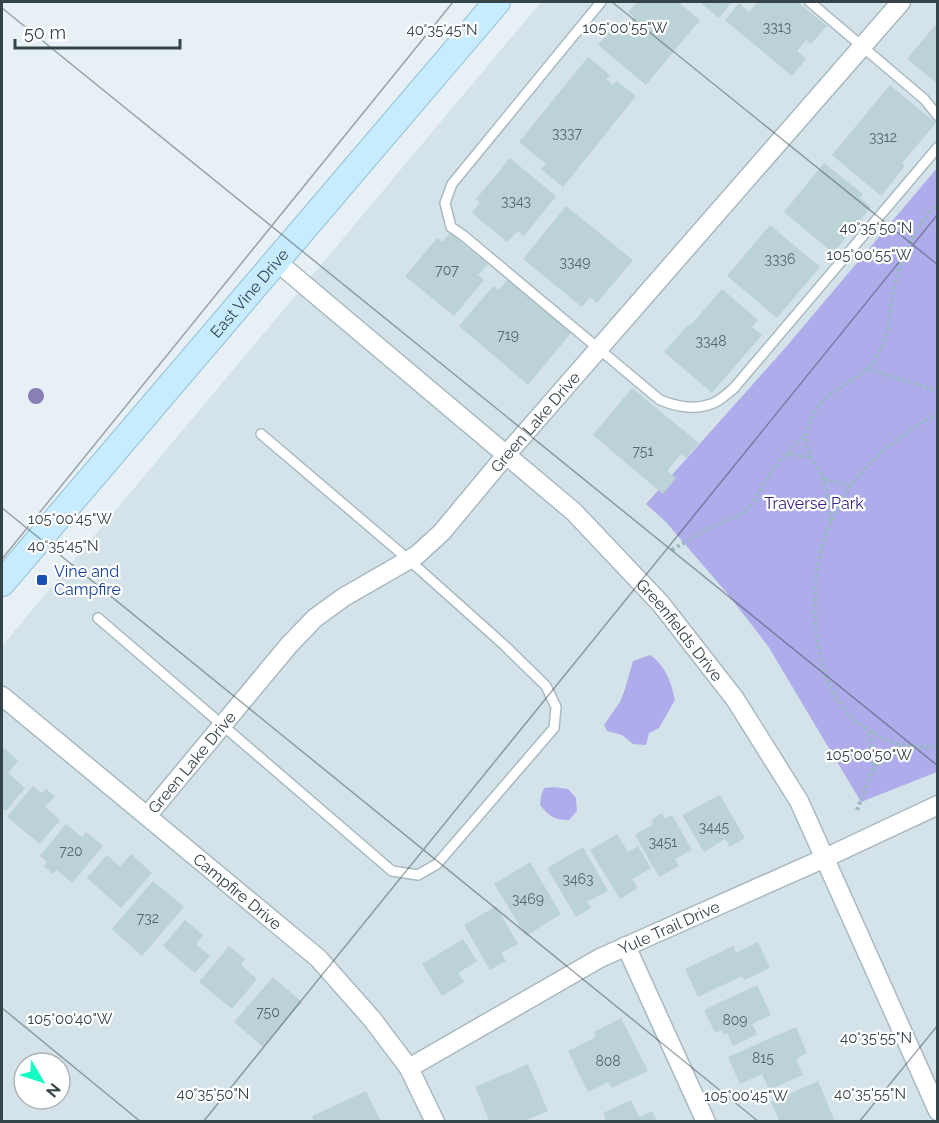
<svg xmlns="http://www.w3.org/2000/svg" width="939" height="1123" viewBox="0 0 939 1123" font-family="Raleway,sans-serif">
<rect width="100%" height="100%" fill="#e7f1f5"/>
<!-- residential -->
<path fill="#d4e3e9" fill-rule="evenodd" d="M541 2H937V1121L2 1122V646ZM24 1063H60V1099H24Z"/>
<!-- green -->
<g fill="#afacec">
<polygon points="937,168 937,772 861,802 768,646 726,592 665,521 646,504 786,347"/>
<path d="M650 655C666 666 671 682 675 700L659 728 649 733 646 745 633 744 622 735 607 731 604 725 620 702 625 689 633 661Z"/>
<path d="M554 787 568 789 576 798 577 811 569 820C554 820 549 816 540 805L541 796 544 788Z"/>
</g>
<!-- building -->
<g fill="#bbd2d7">
<polygon points="637,2 678,2 700,20 646,85 598,45 617,22 624,29 634,17 628,12"/>
<polygon points="699,2 732,2 719,18"/>
<polygon points="758,2 798,2 827,26 811,44 806,40 797,51 806,59 792,76 725,20 739,3 749,12"/>
<polygon points="938,22 938,84 907,59"/>
<polygon points="588,57 610,75 606,79 613,85 617,81 636,96 563,187 541,169 546,164 519,142"/>
<polygon points="890,85 936,123 902,163 905,166 881,196 832,155"/>
<polygon points="510,158 556,196 524,236 518,231 507,242 472,213 480,202 476,199"/>
<polygon points="824,163 863,194 860,198 871,207 833,253 784,212"/>
<polygon points="566,206 633,260 597,303 590,297 582,307 523,259"/>
<polygon points="770,225 820,267 777,318 727,276"/>
<polygon points="450,233 488,264 478,275 484,280 454,316 405,276 437,238 442,242"/>
<polygon points="508,279 571,333 528,385 459,326 493,286 499,290"/>
<polygon points="722,289 758,320 752,327 762,335 712,393 664,352 688,325 690,326"/>
<polygon points="632,388 699,443 686,458 681,454 667,471 676,478 663,494 593,435"/>
<polygon points="2,746 18,761 8,773 25,788 6,811 2,808"/>
<polygon points="33,786 42,793 46,789 55,796 45,807 60,820 40,844 7,817"/>
<polygon points="720,795 745,838 730,847 725,839 704,852 682,815"/>
<polygon points="662,813 665,819 672,815 692,850 675,859 679,866 659,877 635,835 653,824 651,820"/>
<polygon points="66,824 82,837 86,832 103,846 72,883 57,870 53,874 43,866 47,862 40,856"/>
<polygon points="617,834 628,852 638,846 651,868 632,879 638,888 620,899 590,850"/>
<polygon points="583,847 608,891 587,902 591,908 576,917 547,868"/>
<polygon points="131,854 152,873 121,908 87,878 107,855 120,867"/>
<polygon points="530,862 561,914 526,936 494,884"/>
<polygon points="153,881 184,907 142,956 112,929"/>
<polygon points="496,906 518,944 501,953 506,961 490,970 464,925"/>
<polygon points="185,920 203,935 196,944 210,956 195,973 163,946"/>
<polygon points="463,939 477,961 458,973 464,982 442,996 422,964"/>
<polygon points="758,942 770,968 744,980 742,976 698,997 685,969 733,946 736,953"/>
<polygon points="229,946 245,959 241,965 257,979 232,1009 199,982"/>
<polygon points="273,977 302,1002 263,1047 234,1022"/>
<polygon points="757,985 771,1015 752,1024 757,1034 733,1046 727,1033 724,1035 722,1030 715,1033 704,1010"/>
<polygon points="621,1018 648,1071 612,1088 609,1082 588,1092 568,1051 596,1037 594,1032"/>
<polygon points="796,1027 807,1053 796,1059 803,1075 769,1090 762,1074 740,1084 728,1057"/>
<polygon points="528,1064 548,1111 522,1122 490,1122 475,1087"/>
<polygon points="818,1081 835,1122 780,1122 771,1102"/>
<polygon points="366,1091 381,1122 314,1122 312,1116"/>
<polygon points="631,1100 639,1117 652,1111 657,1122 607,1122 603,1113"/>
</g>
<g fill="none" stroke-linecap="round" stroke-linejoin="round">
<defs>
<g id="lane">
<path d="M601 2 452 184 445 203 451 227 464 236 660 400C675 406 695 410 711 404 719 402 728 393 734 388L938 147"/>
<polyline points="810,2 924,99 938,116"/>
<polyline points="98,618 392,871 418,875 437,864 554,728 556,707 546,686 503,644 409,560 261,434"/>
</g>
<g id="street">
<path id="s1" d="M276 261 574 512 661 604 735 699 799 801 938 1111"/>
<path id="s2" d="M2 696 318 958 372 1019 409 1068 435 1122"/>
<path id="s3" d="M147 816 289 645 315 618 344 597 417 555 442 532 506 455 901 2"/>
<polyline points="626,946 706,1122"/>
<path id="s4" d="M409 1068 600 958 825 858 938 805"/>
</g>
<g id="secondary">
<path id="s5" d="M2 583 497 2"/>
</g>
</defs>
<!-- lane casing -->
<use href="#lane" stroke="#a8bac1" stroke-width="12"/>
<!-- street casing -->
<use href="#street" stroke="#a8bac1" stroke-width="21"/>
<!-- secondary casing -->
<use href="#secondary" stroke="#91bed5" stroke-width="28"/>
<!-- path -->
<g stroke="#98b9c4" stroke-width="4" stroke-dasharray="3 3" stroke-linecap="butt">
<polyline points="868,369 938,391"/>
<path d="M938 413C888 442 856 468 831 521 808 570 809 651 836 698 847 716 865 730 884 739 900 746 921 749 938 746"/>
<polyline points="788,454 809,457"/>
<polyline points="824,480 851,485"/>
<path d="M830 521C828 509 829 493 824 481 818 463 802 453 807 431 817 384 862 389 881 349 890 332 889 310 893 291 900 258 915 228 938 203"/>
<polyline points="672,550 705,530 743,513 753,503 774,467 805,434"/>
<polyline points="869,732 874,767"/>
<polyline points="857,810 874,767 904,746"/>
</g>
<!-- lane -->
<use href="#lane" stroke="#fff" stroke-width="9"/>
<!-- street -->
<use href="#street" stroke="#fff" stroke-width="18"/>
<!-- secondary -->
<use href="#secondary" stroke="#c7ebff" stroke-width="26"/>
</g>
<!-- trees -->
<circle fill="#8680b5" cx="36" cy="396" r="8"/>
<!-- ticks -->
<path fill="none" stroke="#354449" stroke-width="1.5" stroke-opacity="0.45" d="M612 2 938 265M2 8 938 766M2 508 759 1122M2 559 453 2M2 1008 141 1122M203 1122 938 214M859 1122 938 1025"/>
<!-- markers -->
<rect fill="#1a4fb4" stroke="#fff" stroke-width="2" x="36" y="574" width="12" height="12" rx="3"/>
<g text-anchor="middle" dominant-baseline="central" stroke-width="4.5" stroke-linejoin="round" paint-order="stroke">
<!-- number labels -->
<g font-size="14" fill="#56686c">
<text x="777" y="27">3313</text>
<text x="567" y="133">3337</text>
<text x="883" y="137">3312</text>
<text x="516" y="201">3343</text>
<text x="780" y="259">3336</text>
<text x="575" y="262">3349</text>
<text x="447" y="270">707</text>
<text x="508" y="335">719</text>
<text x="711" y="341">3348</text>
<text x="643" y="451">751</text>
<text x="714" y="827">3445</text>
<text x="663" y="842">3451</text>
<text x="71" y="851">720</text>
<text x="578" y="879">3463</text>
<text x="528" y="899">3469</text>
<text x="148" y="918">732</text>
<text x="268" y="1012">750</text>
<text x="735" y="1020">809</text>
<text x="763" y="1058">815</text>
<text x="608" y="1061">808</text>
</g>
<!-- street labels -->
<g font-size="16" fill="#354449" stroke="#fff">
<text stroke="none"><textPath href="#s5" startOffset="381">East Vine Drive</textPath></text>
<text stroke="none"><textPath href="#s3" startOffset="558">Green Lake Drive</textPath></text>
<text stroke="none"><textPath href="#s1" startOffset="548">Greenfields Drive</textPath></text>
<text stroke="none"><textPath href="#s3" startOffset="70">Green Lake Drive</textPath></text>
<text stroke="none"><textPath href="#s2" startOffset="306">Campfire Drive</textPath></text>
<text stroke="none"><textPath href="#s4" startOffset="296">Yule Trail Drive</textPath></text>
</g>
<!-- park labels -->
<g font-size="16" fill="#372380" stroke="#fff">
<text x="814" y="503">Traverse Park</text>
</g>
<!-- transit labels -->
<g font-size="16" fill="#164399" stroke="#fff" text-anchor="start">
<text x="54" y="571">Vine and<tspan x="54" dy="18">Campfire</tspan></text>
</g>
</g>
<g font-size="15" text-anchor="middle" fill="#354449" stroke="#fff" stroke-width="4.5" stroke-linejoin="round" paint-order="stroke">
<text x="625" y="33">105°00'55"W</text>
<text x="442" y="35">40°35'45"N</text>
<text x="876" y="233">40°35'50"N</text>
<text x="869" y="260">105°00'55"W</text>
<text x="70" y="524">105°00'45"W</text>
<text x="63" y="551">40°35'45"N</text>
<text x="869" y="760">105°00'50"W</text>
<text x="70" y="1024">105°00'40"W</text>
<text x="876" y="1043">40°35'55"N</text>
<text x="213" y="1099">40°35'50"N</text>
<text x="870" y="1099">40°35'55"N</text>
<text x="746" y="1101">105°00'45"W</text>
</g>
<!-- border -->
<rect width="939" height="1123" fill="none" stroke="#354449" stroke-width="6"/>
<!-- north arrow -->
<g transform="translate(42 1081) rotate(129)"><circle r="28" fill="#ffffff" stroke="#aeb4b6" stroke-width="1.5"/>
<path d="M0-4.5L10 22L0 15L-10 22Z" fill="#14ffc4"/>
<text y="-9" font-size="16" font-weight="bold" text-anchor="middle" fill="#354449">N</text>
</g>
<!-- scale -->
<path d="M15 39v9h165v-9" fill="none" stroke="#354449" stroke-width="3"/>
<text x="24" y="39" font-size="18" fill="#354449" stroke="#ffffff" stroke-width="4.5" paint-order="stroke">50 m</text>
</svg>
